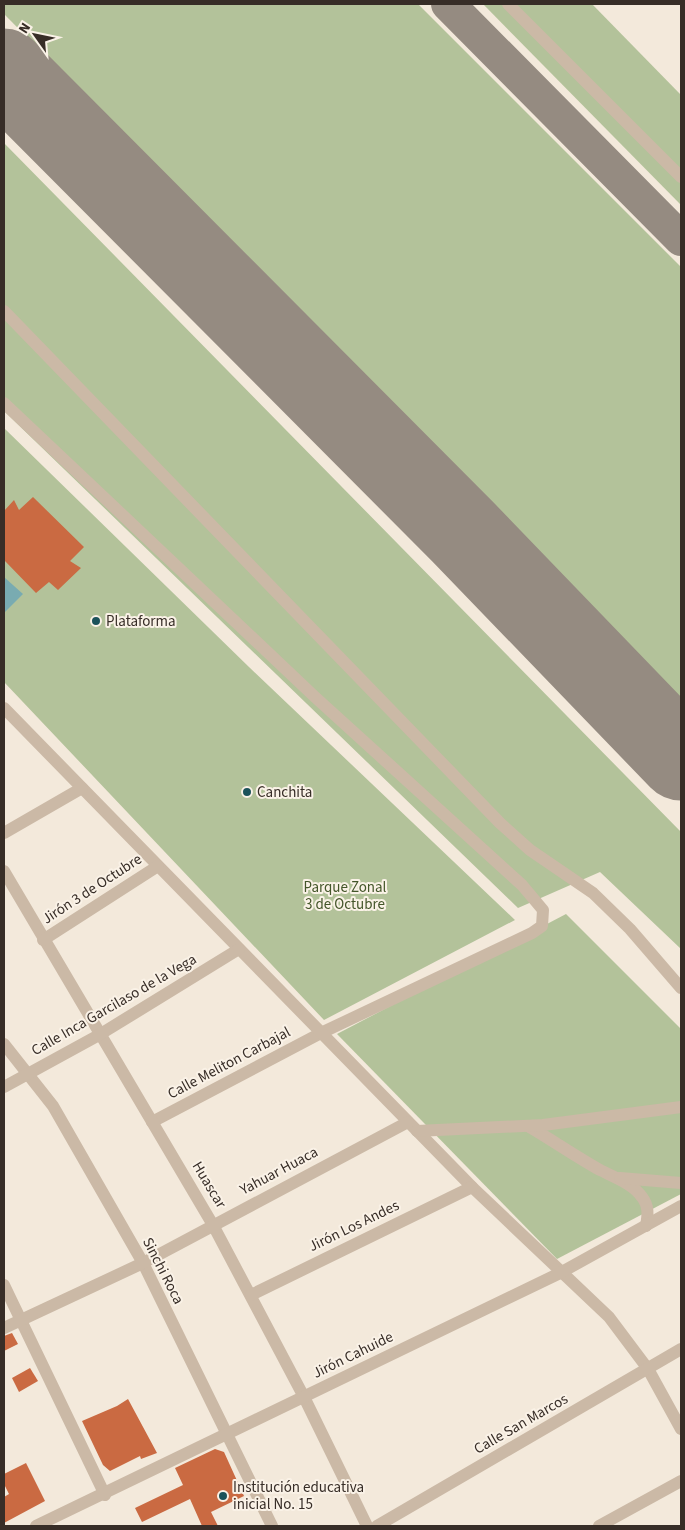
<svg xmlns="http://www.w3.org/2000/svg" width="685" height="1530" viewBox="0 0 685 1530" font-family="'Source Sans 3',sans-serif">
<rect width="100%" height="100%" fill="#f3e9db"/>
<!-- green -->
<g fill="#b3c29a">
<polygon points="4,4 418,4 681,267 681,698 4,14"/>
<polygon points="483,4 592,4 681,95 681,205"/>
<polygon points="4,143 681,832 681,949 600,872 518,908 4,411"/>
<polygon points="4,428 249,667 515,920 324,1020 4,682"/>
<polygon points="566,914 681,1029 681,1194 557,1259 337,1034"/>
</g>
<!-- water -->
<polygon fill="#79abb1" points="4,577 23,594 4,613"/>
<g fill="none" stroke-linecap="round" stroke-linejoin="round">
<!-- taxiway -->
<polyline stroke="#958b81" stroke-width="34" points="448,4 681,239"/>
<!-- runway -->
<polyline stroke="#958b81" stroke-width="85" points="4,71 463,532 681,758"/>
</g>
<!-- building -->
<g fill="#ca6a42">
<polygon points="33,497 84,547 70,561 81,568 58,590 49,582 36,593 4,560 4,511 14,500 19,510"/>
<polygon points="12,1333 18,1344 4,1351 4,1336"/>
<polygon points="30,1368 38,1381 19,1392 12,1378"/>
<polygon points="128,1399 157,1453 141,1459 140,1456 110,1471 103,1465 82,1421 117,1406"/>
<polygon points="215,1449 224,1452 244,1496 211,1512 218,1526 202,1526 190,1499 142,1522 135,1508 183,1485 175,1468"/>
<polygon points="26,1463 45,1501 4,1523 4,1497 9,1494 4,1484 4,1474"/>
</g>
<g fill="none" stroke-linecap="round" stroke-linejoin="round">
<!-- minor -->
<g stroke="#cbb9a6" stroke-width="12">
<polyline points="508,4 681,177"/>
<polyline points="4,311 500,823 530,850 593,893 630,929 681,988"/>
<polyline points="4,403 315,697 522,885 543,910 542,926 532,933 321,1033 152,1122"/>
<polyline points="4,708 472,1187 609,1317 648,1369 681,1429"/>
<polyline points="4,833 82,788"/>
<polyline points="4,871 213,1225 304,1397 367,1526"/>
<polyline points="43,940 158,866"/>
<polyline points="4,1044 53,1106 143,1263 272,1526"/>
<polyline points="4,1087 99,1035 239,949"/>
<path d="M528 1126C552 1140 575 1156 600 1170 614 1177 633 1184 642 1197 649 1206 648 1215 646 1226"/>
<polyline points="417,1131 543,1125 681,1107"/>
<polyline points="620,1178 681,1183"/>
<polyline points="4,1285 105,1495"/>
<polyline points="251,1295 472,1187"/>
<polyline points="4,1328 143,1263 408,1122"/>
<polyline points="36,1526 560,1273 681,1206"/>
<polyline points="377,1526 681,1349"/>
<polyline points="599,1526 681,1481"/>
</g>
</g>
<!-- markers -->
<g fill="#1b525a" stroke="#faf2e7" stroke-width="2">
<circle cx="96" cy="621" r="5"/>
<circle cx="247" cy="792" r="5"/>
<circle cx="223" cy="1496" r="5"/>
</g>
<g text-anchor="middle" dominant-baseline="central" stroke-width="4" stroke-linejoin="round" paint-order="stroke">
<!-- poi labels -->
<g font-size="15" fill="#372d27" stroke="#faf2e7" text-anchor="start">
<text x="106" y="621">Plataforma</text>
<text x="257" y="792">Canchita</text>
<text x="233" y="1487">Institución educativa<tspan x="233" dy="17">inicial No. 15</tspan></text>
</g>
<!-- park labels -->
<g font-size="15" fill="#44562a" stroke="#faf2e7">
<text x="345" y="887">Parque Zonal<tspan x="345" dy="17">3 de Octubre</tspan></text>
</g>
<!-- street labels -->
<g font-size="15" fill="#372d27" stroke="#faf2e7">
<text transform="translate(92 889) rotate(-33)">Jirón 3 de Octubre</text>
<text transform="translate(114 1005) rotate(-30)">Calle Inca Garcilaso de la Vega</text>
<text transform="translate(229 1063) rotate(-28)">Calle Meliton Carbajal</text>
<text transform="translate(279 1171) rotate(-28)">Yahuar Huaca</text>
<text transform="translate(209 1185) rotate(59)">Huascar</text>
<text transform="translate(354 1226) rotate(-26)">Jirón Los Andes</text>
<text transform="translate(163 1271) rotate(63)">Sinchi Roca</text>
<text transform="translate(353 1355) rotate(-26)">Jirón Cahuide</text>
<text transform="translate(521 1424) rotate(-30)">Calle San Marcos</text>
</g>
</g>
<!-- border -->
<rect width="685" height="1530" fill="none" stroke="#372d27" stroke-width="10"/>
<!-- north arrow -->
<g transform="translate(35 35) rotate(303)" stroke="#faf2e7" stroke-width="4" paint-order="stroke">
<path d="M0-4L9 19L0 12L-9 19Z" fill="#372d27"/>
<text y="-8" font-size="14" font-weight="bold" text-anchor="middle" fill="#372d27">N</text>
</g>
</svg>
